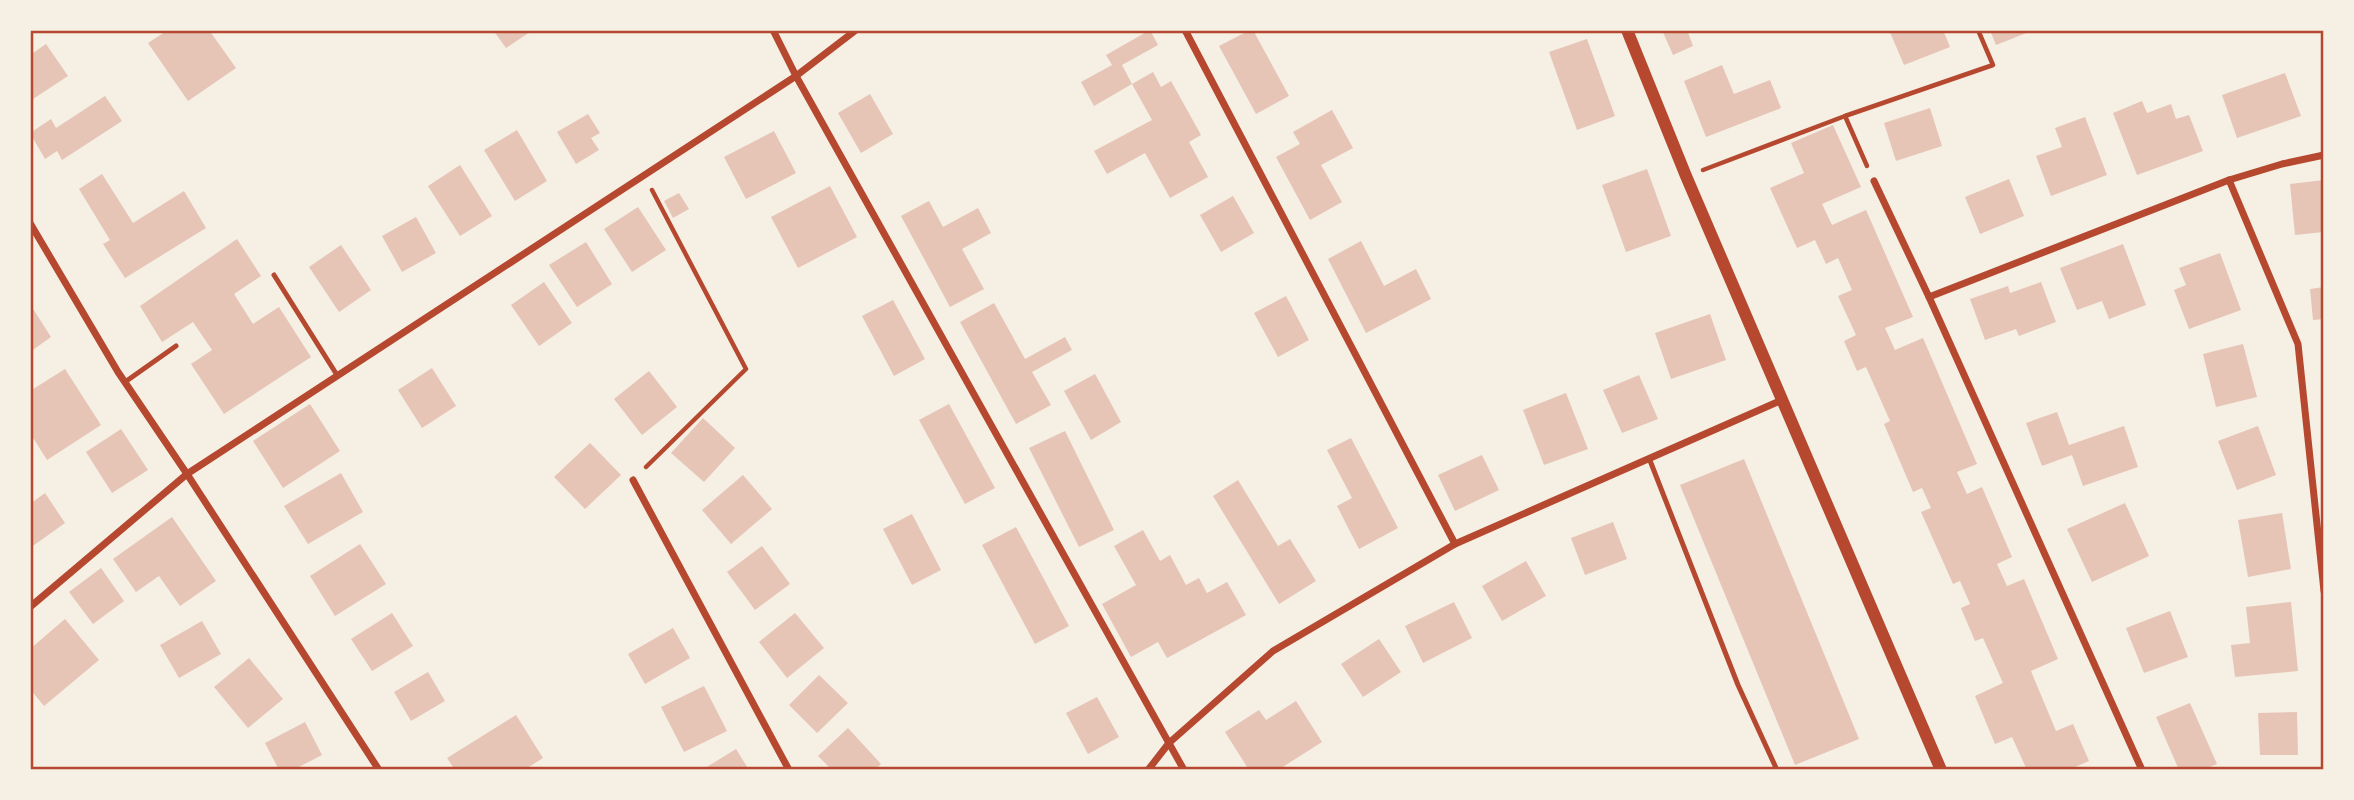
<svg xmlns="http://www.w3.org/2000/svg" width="2354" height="800" viewBox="0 0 2354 800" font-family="Montserrat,sans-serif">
<rect width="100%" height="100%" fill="#f6efe4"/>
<!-- building -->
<g fill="#e6c5b7">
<polygon points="168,30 209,30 236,68 188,101 148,43"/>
<polygon points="493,30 533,30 506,48"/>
<polygon points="1150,30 1158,45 1122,65 1132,84 1094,106 1081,82 1112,65 1106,55"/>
<polygon points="1250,30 1253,30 1289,96 1256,114 1219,46"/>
<polygon points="1662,30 1687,30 1693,46 1673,55"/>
<polygon points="1889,30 1943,30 1950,47 1904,65"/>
<polygon points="1990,30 2034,30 1996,45"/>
<polygon points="1587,39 1615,116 1577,130 1549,52"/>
<polygon points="46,44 68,76 30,101 30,55"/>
<polygon points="1722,65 1734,94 1770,80 1781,108 1706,137 1684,81"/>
<polygon points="1153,72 1161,87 1171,81 1201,135 1189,142 1208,177 1170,198 1145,153 1107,174 1094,151 1152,120 1132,84"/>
<polygon points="2285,73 2301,116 2237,138 2222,95"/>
<polygon points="870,94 893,134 861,153 838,113"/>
<polygon points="105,96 122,121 62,160 57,151 45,159 30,133 51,119 56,128"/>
<polygon points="2142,101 2147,113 2171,104 2176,119 2189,115 2203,151 2137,175 2113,113"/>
<polygon points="1930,108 1942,146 1896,161 1884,123"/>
<polygon points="1332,110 1353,148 1321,165 1342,202 1310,220 1276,157 1300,144 1293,132"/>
<polygon points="588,114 600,133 591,138 599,150 576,164 557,132"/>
<polygon points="2085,117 2107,175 2051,196 2036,156 2062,147 2055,128"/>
<polygon points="1833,125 1861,187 1822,204 1832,225 1866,210 1913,317 1885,328 1895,350 1923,338 1977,464 1957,472 1967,494 1982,487 2012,557 1997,564 2007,586 2024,579 2058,659 2031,671 2056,731 2073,724 2089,761 2068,770 2027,770 2012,737 1995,744 1975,696 2003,683 1983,638 1975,641 1961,608 1970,604 1960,581 1953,584 1921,512 1931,508 1922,488 1913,492 1884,424 1890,421 1866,367 1857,371 1844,341 1856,335 1838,296 1852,290 1838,258 1826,264 1815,240 1797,248 1770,188 1804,173 1791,143"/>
<polygon points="517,130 547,181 515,201 484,150"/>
<polygon points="774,131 796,173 746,199 724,157"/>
<polygon points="460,165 492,216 460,236 428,186"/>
<polygon points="1647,169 1671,236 1626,252 1602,185"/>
<polygon points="102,174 133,223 184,191 206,228 125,278 103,244 110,240 79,189"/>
<polygon points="2009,179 2024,216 1980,234 1965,197"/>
<polygon points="2324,180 2324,232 2295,235 2290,184"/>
<polygon points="830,186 857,237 798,268 771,217"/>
<polygon points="679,193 689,209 673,218 664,201"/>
<polygon points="1233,196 1254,233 1221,252 1200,215"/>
<polygon points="929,201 943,227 978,208 991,233 962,249 984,289 950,307 901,216"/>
<polygon points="638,207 666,250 632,272 604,229"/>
<polygon points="416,217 436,253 402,272 382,236"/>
<polygon points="237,239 261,276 234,294 253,324 279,307 311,357 224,414 191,364 212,350 193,322 162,342 140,306"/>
<polygon points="1361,241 1384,286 1416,269 1431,299 1366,333 1328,259"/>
<polygon points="586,242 612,284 577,307 549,265"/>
<polygon points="2123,244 2146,305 2109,319 2102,301 2077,310 2060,268"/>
<polygon points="341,245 371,290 339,312 309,267"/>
<polygon points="2220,253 2241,310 2189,329 2174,290 2186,285 2179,268"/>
<polygon points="544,282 572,323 539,346 511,305"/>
<polygon points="2041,282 2056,322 2019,336 2016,329 1985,340 1970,299 2008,286 2010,293"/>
<polygon points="2324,287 2324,319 2313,320 2310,289"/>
<polygon points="1286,296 1309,340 1278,357 1254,313"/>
<polygon points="893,300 925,359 894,376 862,316"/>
<polygon points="994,303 1025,359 1065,337 1072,350 1032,372 1051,405 1016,424 960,322"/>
<polygon points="30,304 51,337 30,352"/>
<polygon points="1710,314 1726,360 1671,379 1655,333"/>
<polygon points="2243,344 2257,397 2216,407 2203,354"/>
<polygon points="432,368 456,406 422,428 398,390"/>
<polygon points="65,369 101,425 47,460 30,433 30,391"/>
<polygon points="649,371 677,407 642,435 614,399"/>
<polygon points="1095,374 1121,422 1091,440 1064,391"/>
<polygon points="1639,375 1658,419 1622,433 1603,390"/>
<polygon points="1566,393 1588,449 1544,465 1523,410"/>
<polygon points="310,404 340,451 283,488 253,441"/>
<polygon points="949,404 995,488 965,504 919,420"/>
<polygon points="2057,412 2069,445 2124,426 2138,467 2083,486 2072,455 2042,466 2026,423"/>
<polygon points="703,418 735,448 704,482 671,453"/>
<polygon points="2258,426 2276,475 2237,490 2218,441"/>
<polygon points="121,429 148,470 112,493 86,452"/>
<polygon points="1065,431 1114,530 1079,547 1029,448"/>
<polygon points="1351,438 1398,528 1359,549 1337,506 1352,498 1327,450"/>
<polygon points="590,443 621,475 585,509 554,477"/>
<polygon points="1482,455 1499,490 1455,511 1438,475"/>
<polygon points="1744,459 1859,739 1795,765 1680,485"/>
<polygon points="341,473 363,512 308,544 284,506"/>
<polygon points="743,475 772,509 731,544 702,510"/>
<polygon points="1238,480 1278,546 1290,539 1316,581 1279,604 1213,496"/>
<polygon points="45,493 65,523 30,548 30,504"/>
<polygon points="2125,503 2149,556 2092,582 2067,529"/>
<polygon points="2282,513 2291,569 2248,577 2238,520"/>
<polygon points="912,514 941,570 912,585 883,529"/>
<polygon points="172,517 216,581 180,606 159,576 136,592 113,559"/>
<polygon points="1613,522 1627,559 1585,575 1571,538"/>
<polygon points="1016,527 1069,626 1035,644 982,545"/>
<polygon points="1143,530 1160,561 1170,555 1186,585 1199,578 1207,593 1227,582 1246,615 1167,658 1158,642 1131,657 1102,604 1136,585 1114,546"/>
<polygon points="360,544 386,584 335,616 310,576"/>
<polygon points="762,546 790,584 755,610 727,572"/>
<polygon points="1526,561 1546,596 1502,621 1482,586"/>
<polygon points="101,568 124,601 93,624 69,592"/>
<polygon points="1454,602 1472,638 1423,663 1405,626"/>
<polygon points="2291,602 2298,671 2235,677 2231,645 2250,643 2246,607"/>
<polygon points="2170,611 2188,657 2144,673 2126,628"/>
<polygon points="392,613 413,646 372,671 351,639"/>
<polygon points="795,613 824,648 787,678 759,642"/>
<polygon points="65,619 99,660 44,706 30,689 30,649"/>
<polygon points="202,621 221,654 179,678 160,645"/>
<polygon points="673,628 690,658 645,684 628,654"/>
<polygon points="1379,639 1401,672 1363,697 1341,664"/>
<polygon points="249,658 283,699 248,728 214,687"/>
<polygon points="428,672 445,701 411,721 394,692"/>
<polygon points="819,675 848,703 817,733 789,705"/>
<polygon points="704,686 727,731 684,752 661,707"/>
<polygon points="1097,697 1119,737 1088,754 1066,713"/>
<polygon points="1296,701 1322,742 1278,770 1249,770 1225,732 1259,710 1266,720"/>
<polygon points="2190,703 2217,764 2202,770 2179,770 2156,717"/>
<polygon points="2297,712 2298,755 2260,755 2258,713"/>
<polygon points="516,715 543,758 524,770 455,770 447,758"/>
<polygon points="305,722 322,755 293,770 279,770 265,743"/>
<polygon points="848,728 881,764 874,770 832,770 818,756"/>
<polygon points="736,749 749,770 702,770"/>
</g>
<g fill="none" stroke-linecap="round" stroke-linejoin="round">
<!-- path -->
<g stroke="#b5482f" stroke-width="4.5">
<polyline points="1845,116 1867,166"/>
<polyline points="1703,170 1845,116 1993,65 1978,30"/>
<polyline points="646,467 746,369 652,190"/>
</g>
<!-- service -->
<g stroke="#b5482f" stroke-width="5">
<polyline points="274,275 337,375"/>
<polyline points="125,382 176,346"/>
<polyline points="1649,458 1738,685 1777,770"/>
</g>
<!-- minor -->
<g stroke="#b5482f" stroke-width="7">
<polyline points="773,30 796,76 1184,770"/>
<polyline points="1185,30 1455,544"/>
<polyline points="2229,180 2298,344 2324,591"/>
<polyline points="1874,181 1929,297 2142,770"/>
<polyline points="30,223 118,372 187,474 379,770"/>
<polyline points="1929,297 2229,180 2282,164 2324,155"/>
<polyline points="633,480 789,770"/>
<polyline points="30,607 187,474 796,76 856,30"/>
<polyline points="1148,770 1169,743 1273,651 1455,544 1782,400"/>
</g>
<!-- tertiary -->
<polyline stroke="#b5482f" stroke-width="12" points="1627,30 1686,176 1941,770"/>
</g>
<!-- border -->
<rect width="2354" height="800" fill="none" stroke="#f6efe4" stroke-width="63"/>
<rect x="32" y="32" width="2290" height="736" fill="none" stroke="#b5482f" stroke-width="2.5"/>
</svg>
